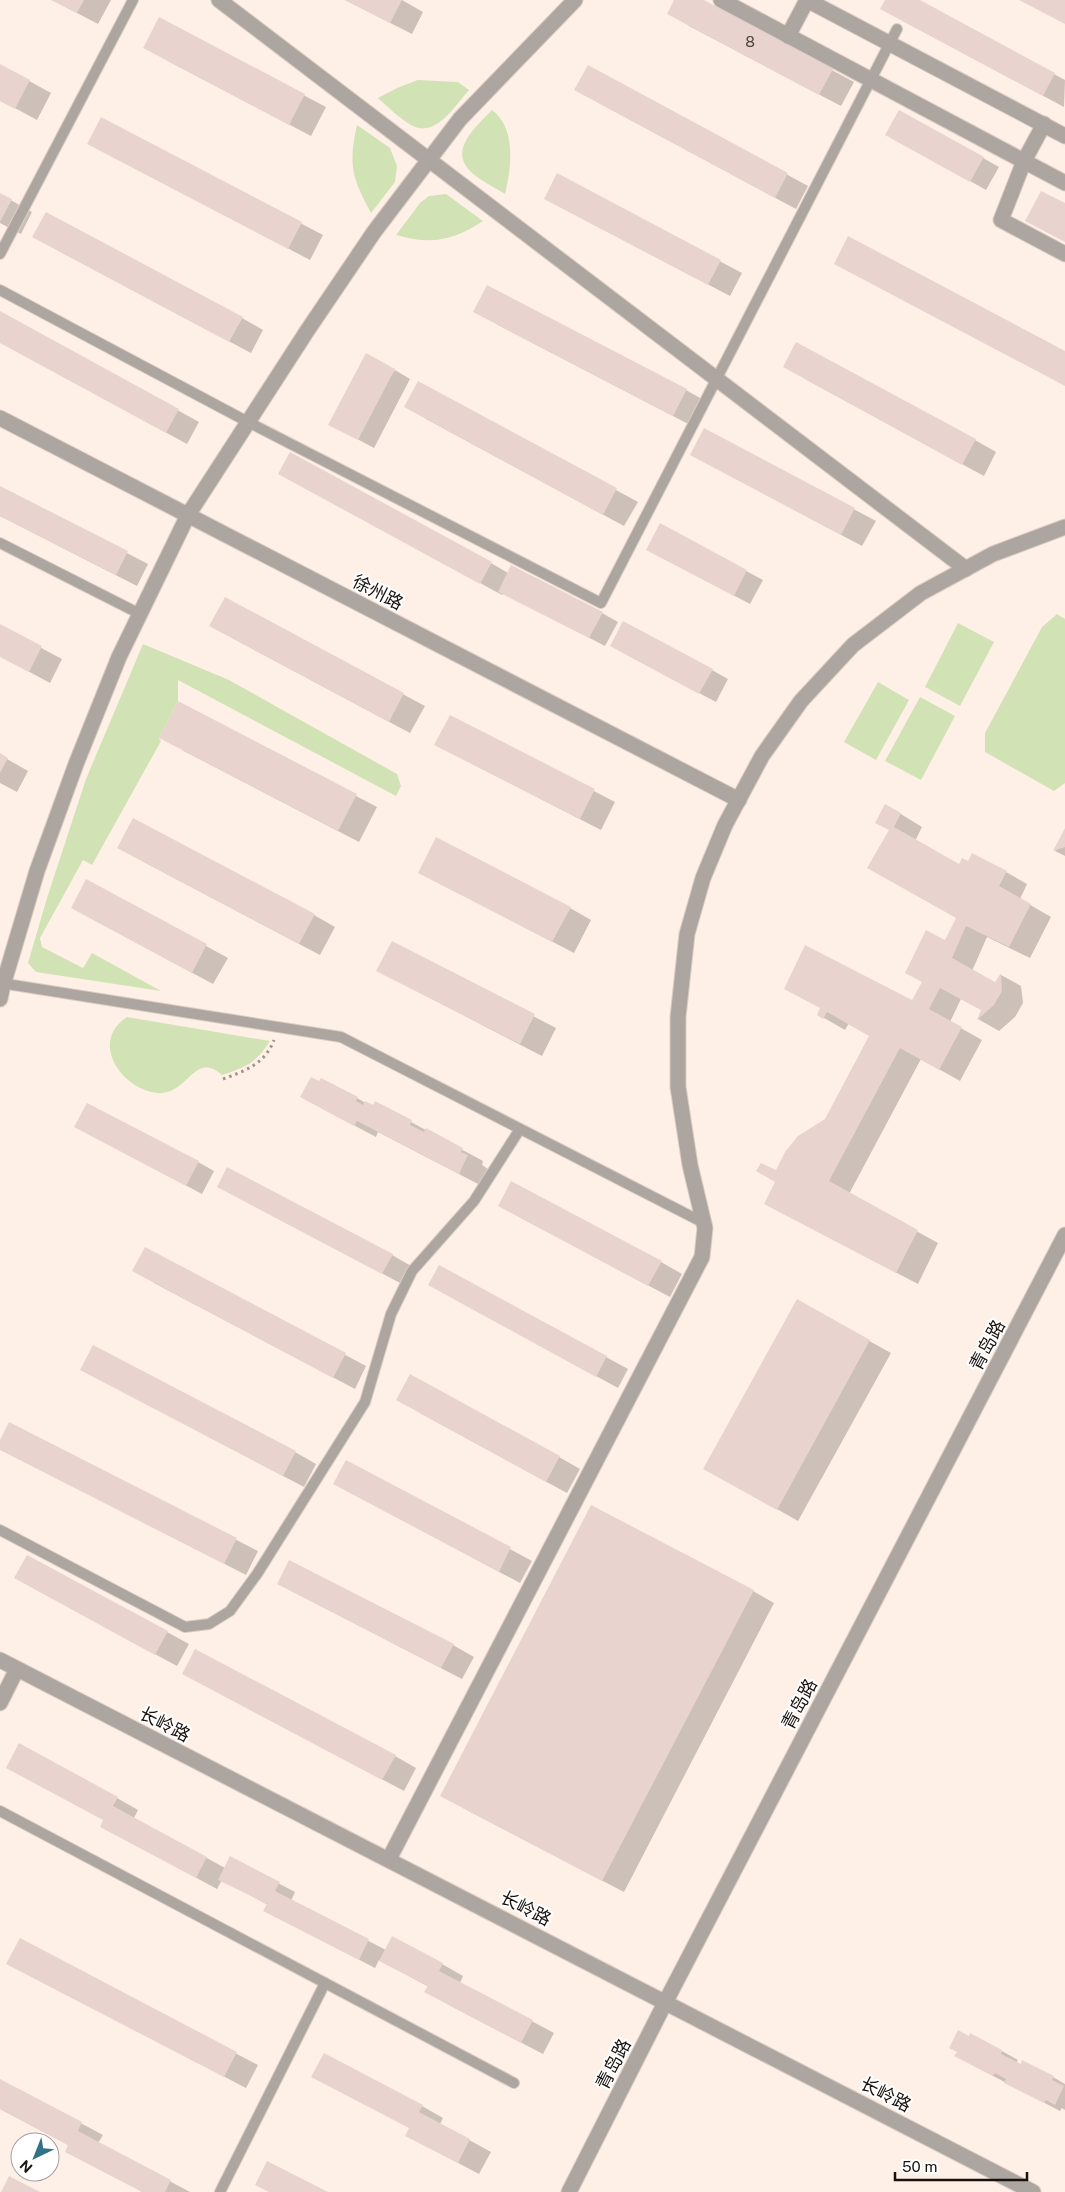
<svg xmlns="http://www.w3.org/2000/svg" width="1065" height="2192" viewBox="0 0 1065 2192" font-family="'Public Sans','Noto Sans SC',sans-serif">
<rect width="100%" height="100%" fill="#fff0e7"/>
<!-- green -->
<g fill="#d1e3b4">
<path d="M418 80 458 82 469 90C457 103 440 132 419 128 407 126 387 106 378 98L397 88Z"/>
<path d="M492 110C517 128 511 170 505 194 494 187 477 179 469 170 449 148 478 125 492 110Z"/>
<path d="M357 125 390 148 397 166 395 182 371 213C352 178 348 165 357 125Z"/>
<path d="M446 194 483 221C453 241 431 245 396 235L420 203 429 196Z"/>
<polygon points="1057,614 1065,619 1065,783 1054,791 985,752 985,733 1042,627"/>
<polygon points="958,623 994,642 960,706 925,687"/>
<polygon points="143,644 229,680 397,774 401,786 396,796 178,680 178,701 159,738 161,741 92,865 83,860 40,938 42,947 83,968 92,953 161,991 36,972 28,963 47,898 86,779"/>
<polygon points="878,682 909,700 876,760 844,742"/>
<polygon points="920,697 955,716 921,780 885,761"/>
<path d="M127 1017 270 1041C256 1063 246 1067 222 1075 194 1050 188 1096 157 1093 121 1089 89 1042 127 1017Z"/>
</g>
<!-- shadow -->
<g fill="#0003">
<polygon points="52,0 111,0 98,24"/>
<polygon points="345,0 402,0 423,12 412,34"/>
<polygon points="675,0 702,0 854,82 841,106 689,26"/>
<polygon points="886,0 917,0 1065,80 1064,107 903,21"/>
<polygon points="159,19 326,107 311,136 166,60"/>
<polygon points="0,65 51,93 37,120 0,100"/>
<polygon points="588,67 808,186 796,209 597,102"/>
<polygon points="900,111 999,167 986,190 887,134"/>
<polygon points="102,119 323,235 310,260 89,144"/>
<polygon points="557,175 742,273 730,296 566,210"/>
<polygon points="0,194 32,212 21,234 0,223"/>
<polygon points="55,249 242,318 263,330 251,353"/>
<polygon points="0,312 199,422 187,444 0,342"/>
<polygon points="496,324 686,390 707,402 694,427"/>
<polygon points="395,370 410,379 374,448 346,433"/>
<polygon points="805,379 975,440 996,452 984,476"/>
<polygon points="419,383 638,502 624,526 426,419"/>
<polygon points="705,430 876,521 862,546 691,455"/>
<polygon points="301,485 491,563 508,573 602,613 618,622 605,646 503,593 502,595"/>
<polygon points="0,487 148,564 137,586 0,516"/>
<polygon points="660,525 763,580 750,604 663,558"/>
<polygon points="225,599 425,706 410,733 232,638"/>
<polygon points="0,626 62,659 50,683 0,656"/>
<polygon points="627,655 712,670 728,679 716,702"/>
<polygon points="179,703 377,807 359,842 182,750"/>
<polygon points="450,716 615,802 601,830 457,756"/>
<polygon points="0,755 28,771 17,792 0,783"/>
<polygon points="886,805 922,827 915,841 959,866 1006,872 1027,884 1020,899 1051,917 1030,958 987,937 972,971 995,984 1001,975 1021,986 1023,1003 1015,1017 999,1031 978,1019 982,1010 961,999 950,1022 982,1040 960,1081 921,1059 849,1194 938,1243 918,1284 765,1204 777,1182 776,1172 826,1120 871,1036 849,1023 845,1030 819,1015 821,1008 913,1002 958,918 890,830"/>
<polygon points="1065,831 1065,856 1055,851"/>
<polygon points="140,860 314,915 335,927 320,955"/>
<polygon points="87,881 228,958 213,984 94,920"/>
<polygon points="441,884 570,908 591,920 574,953"/>
<polygon points="392,943 556,1028 542,1056 378,971"/>
<polygon points="357,1098 373,1107 411,1122 483,1161 482,1165 488,1169 480,1185 378,1132 376,1137 323,1109"/>
<polygon points="91,1135 198,1162 214,1171 202,1194"/>
<polygon points="218,1187 392,1255 413,1267 404,1285"/>
<polygon points="521,1218 661,1262 682,1274 670,1297"/>
<polygon points="145,1248 366,1366 355,1389 154,1283"/>
<polygon points="440,1266 628,1369 618,1388 451,1297"/>
<polygon points="797,1301 891,1353 798,1521 726,1480"/>
<polygon points="82,1370 295,1452 316,1464 304,1487"/>
<polygon points="418,1412 559,1457 580,1469 567,1493"/>
<polygon points="10,1424 258,1551 246,1575 0,1448 0,1443"/>
<polygon points="347,1461 532,1561 520,1583 356,1495"/>
<polygon points="28,1556 189,1644 177,1666 37,1590"/>
<polygon points="278,1584 453,1645 474,1657 462,1679"/>
<polygon points="753,1591 774,1603 624,1892 463,1808"/>
<polygon points="205,1685 395,1756 416,1768 404,1791"/>
<polygon points="117,1798 138,1810 134,1818 225,1868 231,1858 295,1892 291,1901 386,1950 442,1964 463,1976 460,1983 554,2033 543,2054 447,2004 429,1987 379,1960 375,1968 279,1918 268,1905 222,1880 217,1889 101,1826"/>
<polygon points="20,1940 258,2065 246,2088 29,1975"/>
<polygon points="1002,2051 1018,2060 1016,2063 1053,2077 1065,2084 1065,2110 1062,2108 1060,2111 972,2065"/>
<polygon points="313,2077 422,2106 443,2118 440,2124 491,2152 479,2174 428,2147 410,2128"/>
<polygon points="0,2080 103,2135 98,2143 190,2192 142,2192 70,2146 0,2109"/>
</g>
<!-- building -->
<g fill="#e8d3ce">
<polygon points="51,0 84,0 77,13"/>
<polygon points="345,0 402,0 390,23"/>
<polygon points="674,0 704,0 833,69 819,95 667,14"/>
<polygon points="885,0 920,0 1055,73 1043,96 880,9"/>
<polygon points="1019,0 1065,0 1065,24"/>
<polygon points="159,17 305,94 289,125 143,48"/>
<polygon points="0,64 30,80 15,109 0,101"/>
<polygon points="588,65 788,173 775,198 574,90"/>
<polygon points="899,110 984,157 970,182 885,135"/>
<polygon points="101,117 302,222 288,249 87,144"/>
<polygon points="557,173 721,260 708,285 544,199"/>
<polygon points="1041,191 1065,203 1065,242 1025,221"/>
<polygon points="0,193 12,199 0,222"/>
<polygon points="46,212 243,317 229,342 32,237"/>
<polygon points="848,236 1065,351 1065,386 834,264"/>
<polygon points="487,285 687,389 673,416 473,312"/>
<polygon points="0,311 179,409 166,433 0,343"/>
<polygon points="796,342 976,439 962,465 783,367"/>
<polygon points="366,353 395,369 358,440 328,425"/>
<polygon points="418,381 617,488 603,515 404,407"/>
<polygon points="704,428 855,508 841,535 690,455"/>
<polygon points="290,452 492,562 480,584 278,474"/>
<polygon points="0,486 128,551 116,575 0,516"/>
<polygon points="660,523 747,570 734,596 646,550"/>
<polygon points="511,565 603,612 589,638 498,592"/>
<polygon points="225,597 404,693 389,722 209,626"/>
<polygon points="623,621 713,669 699,694 610,646"/>
<polygon points="0,624 42,646 29,672 0,657"/>
<polygon points="178,701 357,794 338,831 159,738"/>
<polygon points="450,715 595,789 580,819 434,745"/>
<polygon points="0,753 8,758 0,773"/>
<polygon points="885,804 901,813 894,827 959,864 962,858 968,861 972,853 1007,871 999,886 1031,904 1009,947 966,926 952,958 995,982 1001,973 1002,991 994,1005 977,1020 981,1010 940,988 929,1009 962,1027 939,1070 900,1048 829,1181 918,1230 896,1273 764,1204 775,1182 756,1171 761,1163 776,1170 785,1152 798,1136 825,1119 869,1036 827,1012 823,1019 817,1015 820,1008 784,989 805,945 912,1000 922,982 905,973 926,930 945,940 956,918 867,868 889,830 875,823"/>
<polygon points="133,818 315,914 299,944 117,848"/>
<polygon points="1065,828 1065,847 1053,851"/>
<polygon points="436,837 571,907 552,942 418,873"/>
<polygon points="86,879 207,944 192,973 71,908"/>
<polygon points="392,941 535,1014 520,1044 376,971"/>
<polygon points="311,1077 319,1081 321,1078 358,1097 356,1101 363,1105 365,1101 373,1105 375,1101 412,1120 410,1125 424,1132 426,1128 463,1148 461,1152 468,1155 459,1174 357,1121 354,1126 300,1097"/>
<polygon points="87,1103 199,1161 186,1186 74,1127"/>
<polygon points="227,1167 393,1254 382,1274 217,1187"/>
<polygon points="511,1181 662,1261 648,1286 498,1206"/>
<polygon points="145,1247 346,1353 333,1378 132,1271"/>
<polygon points="439,1265 607,1356 596,1377 428,1285"/>
<polygon points="797,1299 870,1340 777,1510 703,1469"/>
<polygon points="93,1345 296,1451 283,1476 80,1370"/>
<polygon points="410,1374 560,1456 546,1482 396,1400"/>
<polygon points="9,1422 237,1538 224,1564 0,1450 0,1440"/>
<polygon points="346,1460 511,1547 499,1572 333,1484"/>
<polygon points="591,1505 754,1590 602,1881 440,1796"/>
<polygon points="27,1555 168,1631 155,1655 14,1578"/>
<polygon points="289,1560 454,1644 441,1668 277,1584"/>
<polygon points="195,1649 396,1755 382,1780 182,1674"/>
<polygon points="19,1743 118,1797 113,1806 207,1857 196,1878 100,1827 103,1820 6,1768"/>
<polygon points="230,1856 280,1882 275,1891 369,1939 359,1960 263,1911 267,1904 218,1880"/>
<polygon points="392,1936 443,1963 439,1971 533,2020 521,2043 424,1992 428,1986 379,1961"/>
<polygon points="20,1938 237,2052 224,2077 6,1964"/>
<polygon points="958,2030 969,2036 970,2033 1002,2050 1001,2054 1021,2064 1022,2060 1054,2076 1052,2080 1064,2086 1055,2105 1046,2100 1044,2103 1004,2083 1006,2079 995,2073 993,2076 954,2056 957,2052 949,2048"/>
<polygon points="324,2053 423,2105 419,2112 470,2139 458,2163 405,2136 409,2128 311,2077"/>
<polygon points="0,2079 82,2122 78,2131 171,2180 165,2192 142,2192 65,2152 68,2145 0,2109"/>
<polygon points="267,2161 328,2192 269,2192 255,2185"/>
<polygon points="9,2176 40,2192 1,2192"/>
</g>
<g fill="none" stroke-linecap="round" stroke-linejoin="round">
<defs>
<g id="service">
<polyline points="0,254 133,0"/>
<polyline points="0,290 248,422 601,603 897,29"/>
<polyline points="0,543 140,614"/>
<polyline points="0,983 341,1037 704,1223"/>
<polyline points="0,1530 185,1627 209,1624 230,1611 257,1574 365,1402 391,1314 412,1271 474,1201 520,1129"/>
<polyline points="0,1811 514,2083"/>
<polyline points="220,2192 325,1983"/>
</g>
<g id="minor">
<polyline points="219,0 966,569"/>
<polyline points="721,0 1065,183"/>
<polyline points="807,0 1065,136"/>
<polyline points="788,36 807,0"/>
<polyline points="1044,124 1024,161 1001,220 1065,254"/>
<polyline points="0,999 3,985 37,871 76,764 119,657 188,515 307,331 374,232 460,119 575,0"/>
<polyline points="0,1703 17,1669"/>
<polyline points="389,1859 702,1257 705,1228 690,1165 678,1087 678,1017 687,934 703,878 725,825 762,756 801,701 853,645 921,593 993,554 1065,527"/>
</g>
<g id="tertiary">
<polyline points="0,418 739,800"/>
<polyline points="0,1660 1033,2192"/>
<polyline points="569,2192 666,2001 1065,1235"/>
</g>
</defs>
<!-- service casing -->
<use href="#service" stroke="#dacdc4" stroke-width="12"/>
<!-- minor casing -->
<use href="#minor" stroke="#dacdc4" stroke-width="17"/>
<!-- tertiary casing -->
<use href="#tertiary" stroke="#dacdc4" stroke-width="17"/>
<!-- path -->
<path stroke="#9e938c" stroke-width="3" stroke-dasharray="2.5 4" stroke-linecap="butt" d="M223 1079C245 1071 265 1064 274 1040"/>
<!-- service -->
<use href="#service" stroke="#ada6a0" stroke-width="10"/>
<!-- minor -->
<use href="#minor" stroke="#ada6a0" stroke-width="15"/>
<!-- tertiary -->
<use href="#tertiary" stroke="#ada6a0" stroke-width="15"/>
</g>
<g text-anchor="middle" dominant-baseline="central" stroke-width="4" stroke-linejoin="round" paint-order="stroke">
<!-- number labels -->
<g font-size="15" fill="#4d433f">
<text x="750" y="41">8</text>
</g>
<!-- street labels -->
<g font-size="18" fill="#19130f" stroke="#fff">
<text transform="translate(378 592) rotate(27)">徐州路</text>
<text transform="translate(987 1345) rotate(-62)">青岛路</text>
<text transform="translate(799 1704) rotate(-62)">青岛路</text>
<text transform="translate(165 1724) rotate(27)">长岭路</text>
<text transform="translate(526 1908) rotate(27)">长岭路</text>
<text transform="translate(613 2064) rotate(-63)">青岛路</text>
<text transform="translate(886 2094) rotate(27)">长岭路</text>
</g>
</g>
<!-- north arrow -->
<g transform="translate(35 2157) rotate(223)"><circle r="24" fill="#ffffff" stroke="#a3a19f"/>
<path d="M0-4L9 19L0 12L-9 19Z" fill="#327186"/>
<text y="-8" font-size="14" font-weight="bold" text-anchor="middle" fill="#19130f">N</text>
</g>
<!-- scale -->
<path d="M895 2172v8h132v-8" fill="none" stroke="#19130f" stroke-width="2.5"/>
<text x="902" y="2172" font-size="15" fill="#19130f" stroke="#ffffff" stroke-width="4" paint-order="stroke">50 m</text>
</svg>
